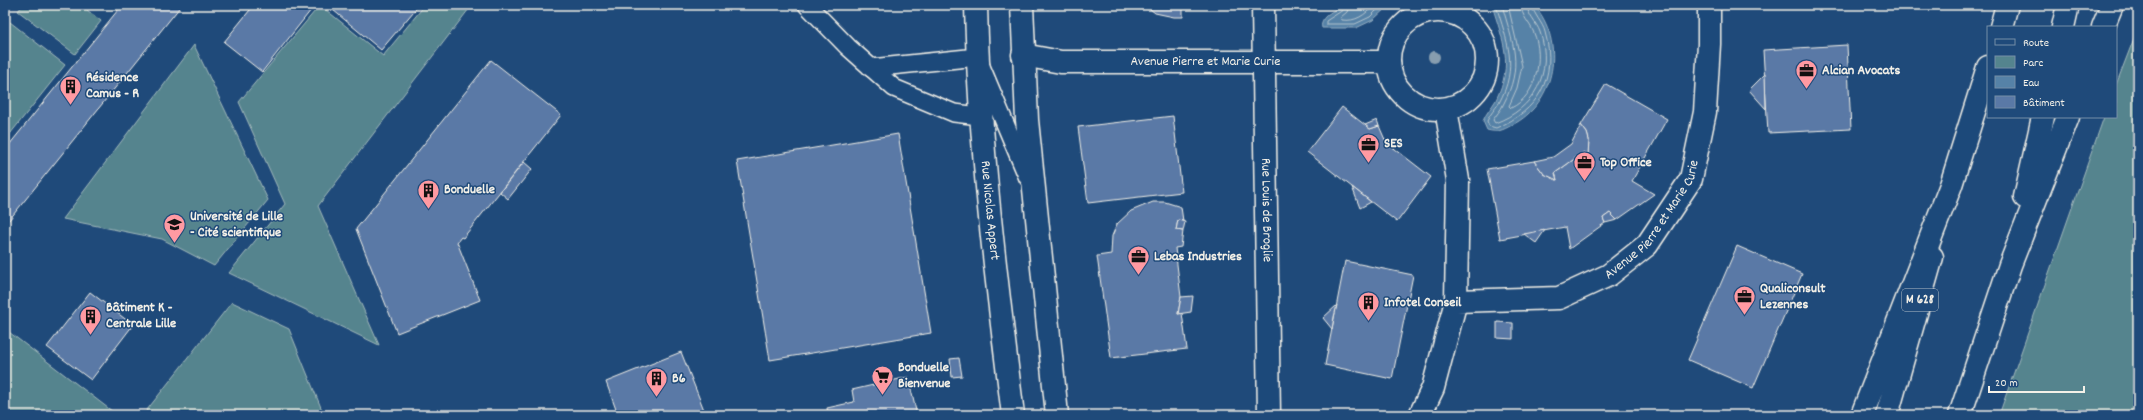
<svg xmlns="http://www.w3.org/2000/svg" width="2143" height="420" viewBox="0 0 2143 420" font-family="Dekko,sans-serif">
<rect width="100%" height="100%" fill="#1f4a7a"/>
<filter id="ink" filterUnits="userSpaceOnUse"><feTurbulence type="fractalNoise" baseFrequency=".025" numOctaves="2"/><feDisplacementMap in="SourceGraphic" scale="8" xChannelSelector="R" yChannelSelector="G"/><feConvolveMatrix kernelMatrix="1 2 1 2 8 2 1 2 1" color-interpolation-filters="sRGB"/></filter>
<g filter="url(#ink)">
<!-- green -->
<g fill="#54848e" stroke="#a4babb">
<polygon points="23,5 90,5 87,10 101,21 75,54 18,11"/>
<polygon points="320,5 383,56 425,5 472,5 318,206 379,345 229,273 285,204 239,102"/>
<polygon points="10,22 65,65 10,134 5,130 5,28"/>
<polygon points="2138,28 2138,415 1999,415 2104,117 2116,117 2116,85"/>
<polygon points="194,45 268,200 214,266 162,239 63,219"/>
<polygon points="232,302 289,329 324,415 143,415"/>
<polygon points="5,329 117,415 5,415"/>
</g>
<!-- water -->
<g fill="#5682a7" stroke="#95aec1">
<path d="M1343 5H1389L1373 20 1356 28H1322C1319 16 1334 11 1343 5Z"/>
<path d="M1492 5H1534C1566 42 1556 103 1512 125 1503 130 1497 133 1487 130L1483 121C1486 113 1492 107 1496 100 1514 62 1503 42 1492 5Z"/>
</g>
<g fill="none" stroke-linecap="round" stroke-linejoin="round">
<!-- shore -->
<g stroke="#b5c5ce" stroke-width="1">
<polyline points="1345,5 1343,10 1326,21 1326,24 1355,24 1370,17 1382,5"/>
<path d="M1350 5 1347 12 1341 17 1342 20C1356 22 1365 15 1374 5"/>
<path d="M1496 5C1507 42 1519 66 1499 103 1495 109 1490 114 1487 121L1489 126 1496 128C1538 111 1558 78 1545 32 1543 23 1533 14 1532 5"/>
<path d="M1502 5C1513 45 1524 65 1503 105 1501 110 1496 115 1493 120L1495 123C1534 109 1554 73 1540 32 1537 23 1527 15 1527 5"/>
<path d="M1508 5 1522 66 1517 88 1509 106 1511 108C1537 96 1544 57 1534 33 1530 23 1521 16 1521 5"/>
</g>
</g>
<!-- building -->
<g fill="#5a79a6" stroke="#f4f1e8">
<polygon points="122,5 178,5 180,7 5,225 5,150"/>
<polygon points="254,5 315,5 262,72 224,42"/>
<polygon points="327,5 419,5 381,50"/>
<polygon points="1145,5 1181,5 1181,8 1183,8 1183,17 1174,17 1155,13"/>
<polygon points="1847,45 1851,129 1768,133 1763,50"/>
<polygon points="491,60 561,115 463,238 461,237 457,242 480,300 397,333 356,229"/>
<polygon points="1765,74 1766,109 1749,90"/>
<polygon points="1606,84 1667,119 1632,181 1654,194 1617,220 1610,213 1603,218 1605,223 1569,249 1565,227 1500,239 1487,169 1534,161 1544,174 1557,180 1555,173 1584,152 1588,155 1589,140 1587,133 1581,125"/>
<polygon points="1342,107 1370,129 1379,126 1386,142 1431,177 1397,222 1307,152"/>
<polygon points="1173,116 1182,192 1088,203 1078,127"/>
<polygon points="1377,120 1379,126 1370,129 1365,125"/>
<polygon points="1581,125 1587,133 1589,140 1588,155 1584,152 1555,173 1557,180 1544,174 1534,161 1553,157 1571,144"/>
<polygon points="898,134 931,333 770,360 737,161"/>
<polygon points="524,162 532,169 508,199 500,192"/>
<polygon points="1352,187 1371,202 1360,208"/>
<polygon points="1153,202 1165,202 1181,207 1183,221 1178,220 1176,230 1183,231 1181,247 1175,248 1181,297 1178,314 1182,313 1187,349 1111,358 1097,256 1111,254 1112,236 1117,224 1131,211"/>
<polygon points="1610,213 1617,220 1605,223 1603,218"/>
<polygon points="1178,220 1185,222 1183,231 1176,230"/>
<polygon points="1545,230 1536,243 1524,234"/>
<polygon points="1737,246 1802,274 1753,388 1688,360"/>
<polygon points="1345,261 1413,275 1392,379 1325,365"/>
<polygon points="90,292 133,325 91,380 47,347"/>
<polygon points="1193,296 1191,312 1178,314 1181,297"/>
<polygon points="1337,305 1334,317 1332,329 1323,318"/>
<polygon points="1497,322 1513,323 1513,339 1497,338"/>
<polygon points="681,352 706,415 618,415 606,382"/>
<polygon points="959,358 962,376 952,377 950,359"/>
<polygon points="908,377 917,415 828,415 827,408 854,402 852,390"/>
</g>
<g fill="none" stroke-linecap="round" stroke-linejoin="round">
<defs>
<g id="service">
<polyline points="807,5 848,47 894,88 954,113 980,116"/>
<polyline points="871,68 977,57 1028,178"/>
</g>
<g id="minor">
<path id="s1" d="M1263 5 1269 415"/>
<circle cx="1438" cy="60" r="49"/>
<path id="s2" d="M1023 55 1061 62H1389"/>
<polyline points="1446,109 1458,180 1456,301"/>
<path id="s3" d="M1420 415 1433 388 1456 301 1559 298 1609 275 1647 245 1691 179 1705 112 1709 44V5"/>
</g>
<g id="secondary">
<path id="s4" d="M976 5C979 143 996 278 1013 415"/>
<polyline points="1022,5 1027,120 1057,415"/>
</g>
<g id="trunk">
<polyline points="2063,27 2068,5"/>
<polyline points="2103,27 2112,5"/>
<polyline points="2025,197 2043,117"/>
<polyline points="1887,415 1932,257"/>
<polyline points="1960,415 2010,265 2068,117"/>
</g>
<g id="motorway">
<polyline points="2001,27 2007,5"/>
<polyline points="1862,415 1951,185 1988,67"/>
</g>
</defs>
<!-- service casing -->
<use href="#service" stroke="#f4f1e8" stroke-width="20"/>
<!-- minor casing -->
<use href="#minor" stroke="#f4f1e8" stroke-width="25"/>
<!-- secondary casing -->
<use href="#secondary" stroke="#f4f1e8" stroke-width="25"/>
<!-- trunk casing -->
<use href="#trunk" stroke="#f4f1e8" stroke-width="25"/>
<!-- motorway casing -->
<use href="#motorway" stroke="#f4f1e8" stroke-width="25"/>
<!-- service -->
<use href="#service" stroke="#1f4a7a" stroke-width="17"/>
<!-- minor -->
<use href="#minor" stroke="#1f4a7a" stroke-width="22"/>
<!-- secondary -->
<use href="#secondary" stroke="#1f4a7a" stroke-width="22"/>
<!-- trunk -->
<use href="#trunk" stroke="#1f4a7a" stroke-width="22"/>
<!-- motorway -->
<use href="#motorway" stroke="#1f4a7a" stroke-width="22"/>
</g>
<!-- trees -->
<circle fill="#879daf" cx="1434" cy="57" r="6"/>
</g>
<!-- icons -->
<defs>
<symbol id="office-pin" viewBox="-11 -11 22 30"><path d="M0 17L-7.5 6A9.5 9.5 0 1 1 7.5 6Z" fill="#ff9aa2" stroke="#1f4a7a"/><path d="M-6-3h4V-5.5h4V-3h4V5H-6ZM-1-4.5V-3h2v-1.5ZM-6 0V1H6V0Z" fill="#111"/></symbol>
<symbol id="building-pin" viewBox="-11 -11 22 30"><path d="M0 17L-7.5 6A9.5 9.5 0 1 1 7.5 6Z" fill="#ff9aa2" stroke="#1f4a7a"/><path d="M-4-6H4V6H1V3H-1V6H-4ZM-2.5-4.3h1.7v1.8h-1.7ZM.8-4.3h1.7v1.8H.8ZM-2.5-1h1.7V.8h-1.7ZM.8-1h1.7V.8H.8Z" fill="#111"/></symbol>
<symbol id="university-pin" viewBox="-11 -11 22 30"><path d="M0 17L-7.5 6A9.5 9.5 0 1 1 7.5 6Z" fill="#ff9aa2" stroke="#1f4a7a"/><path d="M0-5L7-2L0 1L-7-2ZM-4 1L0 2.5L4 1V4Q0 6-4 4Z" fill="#111"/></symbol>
<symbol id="supermarket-pin" viewBox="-11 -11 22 30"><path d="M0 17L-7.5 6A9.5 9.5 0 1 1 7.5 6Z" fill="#ff9aa2" stroke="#1f4a7a"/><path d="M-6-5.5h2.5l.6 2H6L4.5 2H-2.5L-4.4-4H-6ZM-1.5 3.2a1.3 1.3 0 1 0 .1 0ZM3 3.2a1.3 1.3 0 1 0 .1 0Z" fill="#111"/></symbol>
</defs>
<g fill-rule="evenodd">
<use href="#office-pin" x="1794" y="58" width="25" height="34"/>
<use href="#building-pin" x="58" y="74" width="25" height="34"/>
<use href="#office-pin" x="1356" y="132" width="25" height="34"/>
<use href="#office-pin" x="1572" y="150" width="25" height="34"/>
<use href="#building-pin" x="416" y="178" width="25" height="34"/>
<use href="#university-pin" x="162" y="212" width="25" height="34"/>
<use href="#office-pin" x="1126" y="244" width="25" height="34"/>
<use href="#office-pin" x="1732" y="284" width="25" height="34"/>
<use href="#building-pin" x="1356" y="290" width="25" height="34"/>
<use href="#building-pin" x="78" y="304" width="25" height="34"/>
<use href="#supermarket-pin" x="870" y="364" width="25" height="34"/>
<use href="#building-pin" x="644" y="366" width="25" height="34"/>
</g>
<g text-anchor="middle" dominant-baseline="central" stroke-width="3" stroke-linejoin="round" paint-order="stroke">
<!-- shield labels -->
<rect fill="#1f4a7a" stroke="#b4bfc7" stroke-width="1" x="1902" y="289" width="36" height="22" rx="3"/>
<g font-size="13" font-weight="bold" fill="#f4f1e8">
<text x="1920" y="300">M 628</text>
</g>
<!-- street labels -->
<g font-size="14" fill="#f4f1e8" stroke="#1f4a7a">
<text stroke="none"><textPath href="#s2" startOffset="183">Avenue Pierre et Marie Curie</textPath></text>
<text stroke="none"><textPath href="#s4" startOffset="206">Rue Nicolas Appert</textPath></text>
<text stroke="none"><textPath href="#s1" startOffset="205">Rue Louis de Broglie</textPath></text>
<text stroke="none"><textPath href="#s3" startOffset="350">Avenue Pierre et Marie Curie</textPath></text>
</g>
<!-- poi labels -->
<g font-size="14" font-weight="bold" fill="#f4f1e8" stroke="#1f4a7a" text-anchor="start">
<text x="1822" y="71">Alcian Avocats</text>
<text x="86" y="78">Résidence<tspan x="86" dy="16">Camus - R</tspan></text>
<text x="1384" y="144">SES</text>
<text x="1600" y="163">Top Office</text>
<text x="444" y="190">Bonduelle</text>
<text x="190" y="217">Université de Lille<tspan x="190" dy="16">‐ Cité scientifique</tspan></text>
<text x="1154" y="257">Lebas Industries</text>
<text x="1760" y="289">Qualiconsult<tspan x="1760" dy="16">Lezennes</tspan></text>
<text x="1384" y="303">Infotel Conseil</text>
<text x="106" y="308">Bâtiment K -<tspan x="106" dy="16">Centrale Lille</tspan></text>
<text x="898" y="368">Bonduelle<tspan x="898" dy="16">Bienvenue</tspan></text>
<text x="672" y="379">B6</text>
</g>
</g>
<!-- margin -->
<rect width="2143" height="420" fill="none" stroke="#1f4a7a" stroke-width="20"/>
<rect x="10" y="10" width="2123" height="400" fill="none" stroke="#f4f1e8" stroke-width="1.5" filter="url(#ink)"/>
<!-- legend -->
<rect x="1987" y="26" width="130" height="92" fill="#1f4a7a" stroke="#748da6"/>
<rect x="1995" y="39" width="20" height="6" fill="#1f4a7a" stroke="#748da6"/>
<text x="2023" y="46" font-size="12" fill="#f4f1e8">Route</text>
<rect x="1995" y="56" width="20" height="12" fill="#54848e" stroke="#748da6"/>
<text x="2023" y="66" font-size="12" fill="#f4f1e8">Parc</text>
<rect x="1995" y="76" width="20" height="12" fill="#5682a7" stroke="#748da6"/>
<text x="2023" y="86" font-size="12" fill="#f4f1e8">Eau</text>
<rect x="1995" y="96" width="20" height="12" fill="#5a79a6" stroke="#748da6"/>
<text x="2023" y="106" font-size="12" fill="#f4f1e8">Bâtiment</text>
<!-- scale -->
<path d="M1989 386v6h95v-6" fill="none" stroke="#f4f1e8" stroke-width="2"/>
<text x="1995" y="386" font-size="12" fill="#f4f1e8" stroke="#1f4a7a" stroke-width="3" paint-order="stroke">20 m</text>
</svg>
